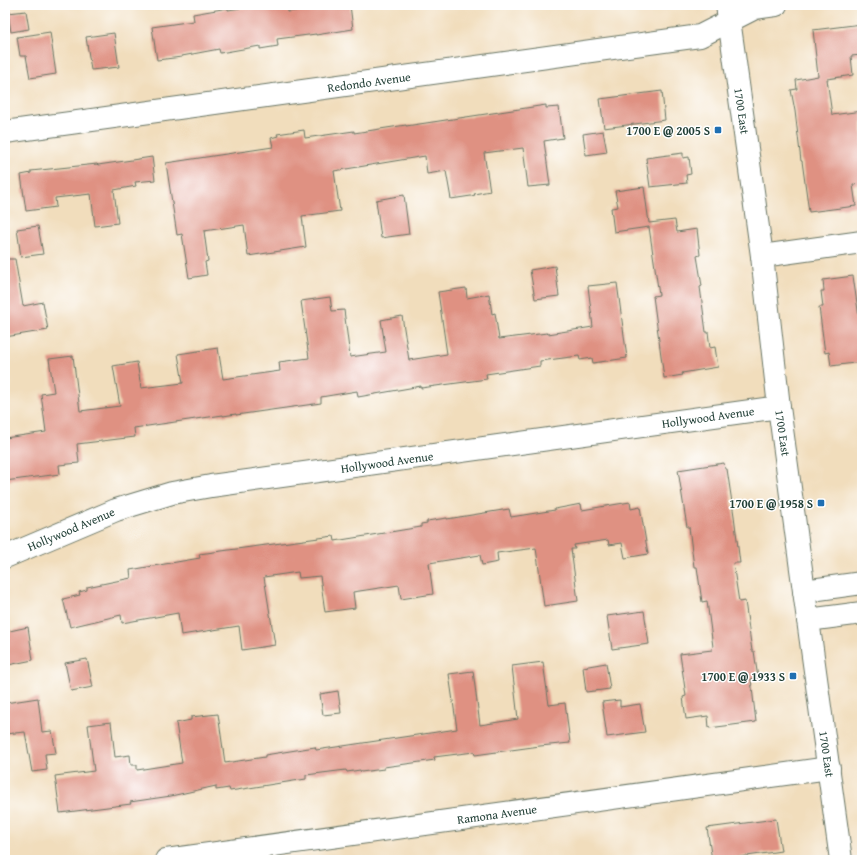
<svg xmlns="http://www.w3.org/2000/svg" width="867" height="865" viewBox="0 0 867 865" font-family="'Gentium Book Plus',serif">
<rect width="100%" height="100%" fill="#fff"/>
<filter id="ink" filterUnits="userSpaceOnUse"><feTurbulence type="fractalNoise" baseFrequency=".025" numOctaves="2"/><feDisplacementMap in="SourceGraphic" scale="8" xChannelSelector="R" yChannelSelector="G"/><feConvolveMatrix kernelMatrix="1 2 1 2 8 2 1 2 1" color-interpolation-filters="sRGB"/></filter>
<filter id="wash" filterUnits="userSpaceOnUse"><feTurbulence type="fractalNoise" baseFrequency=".012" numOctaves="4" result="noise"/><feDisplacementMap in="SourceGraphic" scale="16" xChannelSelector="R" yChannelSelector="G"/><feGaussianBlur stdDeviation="0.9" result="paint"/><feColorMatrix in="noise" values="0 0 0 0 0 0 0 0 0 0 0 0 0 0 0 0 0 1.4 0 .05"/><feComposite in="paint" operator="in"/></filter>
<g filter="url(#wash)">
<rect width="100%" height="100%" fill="#f1ddbc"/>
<g id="blocks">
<!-- building -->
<g fill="#df9182">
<polygon points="260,5 287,5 288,12 334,5 350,5 353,29 316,35 316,34 277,39 278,46 260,49 260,46 220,53 219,49 182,56 182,57 157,60 152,27 194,21 193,14 228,8 228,10"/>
<polygon points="26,11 29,29 11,32 8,13"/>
<polygon points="862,24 862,55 851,56 853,75 827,79 832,115 862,111 862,184 853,185 856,206 809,212 802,161 801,161 795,111 791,90 797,89 796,80 818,76 813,30"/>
<polygon points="50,32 56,74 30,78 26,56 20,56 17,37"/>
<polygon points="114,33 119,67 91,70 86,37"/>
<polygon points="662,91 665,120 604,128 600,99"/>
<polygon points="546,105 546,108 559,107 563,138 544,141 550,185 528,187 523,148 484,153 490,191 474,194 475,195 471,196 451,199 446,171 427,174 425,156 334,171 340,211 302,216 306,247 248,256 244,225 204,231 208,261 205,262 207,275 189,278 182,234 177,235 166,163 273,147 271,138 278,136 277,134 304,130 305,138 354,131 354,133 406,125 406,126"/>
<polygon points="603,131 607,152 586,155 583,134"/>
<polygon points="683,153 683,158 689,157 691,174 686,175 687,183 650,187 646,158"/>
<polygon points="152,157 155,180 135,182 136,186 114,190 118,223 95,226 91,194 55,198 56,207 26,211 21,175 31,173 31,171 97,164 98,165"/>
<polygon points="644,187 649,223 675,220 677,232 697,229 700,255 697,256 702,286 700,287 706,332 708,332 710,348 715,347 718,367 682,373 683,375 664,378 653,296 659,295 649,227 614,232 611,208 618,207 615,191"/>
<polygon points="404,195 409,234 381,238 376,200"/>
<polygon points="38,226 43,254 21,257 17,229"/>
<polygon points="5,259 15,259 23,306 43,302 48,330 5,337"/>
<polygon points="555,266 559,296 535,299 530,270"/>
<polygon points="853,276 862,338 862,362 831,366 829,352 825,353 819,307 823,307 821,291 824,291 823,280"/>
<polygon points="617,283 627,358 593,363 592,358 580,360 579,356 540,361 540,366 486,374 487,379 421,388 421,386 358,397 357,391 321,397 321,403 236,415 236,414 223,416 223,415 134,428 135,437 77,444 79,463 59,465 60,474 5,481 5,438 46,432 41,394 54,392 49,359 73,356 80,411 120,406 113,366 137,362 141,388 183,383 178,354 218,348 223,379 280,371 279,362 309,358 301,301 330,297 332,311 344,310 350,357 386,352 381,320 402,316 409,360 447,354 438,292 466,288 467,298 489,294 492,314 495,313 499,339 547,333 548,334 593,327 588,286"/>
<polygon points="724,463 725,469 727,469 734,516 740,563 733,563 739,602 745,601 752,651 754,651 758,678 751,679 756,722 709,728 708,716 686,719 683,697 686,696 680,654 712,650 712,648 713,647 707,601 702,602 697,567 694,567 689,527 687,527 678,470"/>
<polygon points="630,502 631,509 640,507 648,554 625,558 622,543 609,545 608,540 574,545 575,549 571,549 578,601 544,606 536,548 497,553 498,562 482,565 480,555 429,563 433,594 401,599 399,585 353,592 355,608 325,612 320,576 299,578 298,572 264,577 275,645 242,650 239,626 181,635 178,613 122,623 121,615 70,627 63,599 80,595 79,592 87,590 87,587 131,578 130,570 200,558 199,554 334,536 335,541 421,527 421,524 427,523 427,521 447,518 447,519 509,509 511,517 555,510 555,509 581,504 582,510"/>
<polygon points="644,611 649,644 612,649 607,616"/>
<polygon points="28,627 33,660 8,665 5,647 5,632"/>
<polygon points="87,659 93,687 71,691 65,663"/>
<polygon points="543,662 549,705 565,703 570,743 540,746 475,755 474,752 434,757 435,760 384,767 384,769 361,772 360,770 347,772 346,770 306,775 306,779 230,791 229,788 216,790 216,786 171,796 130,802 131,804 60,813 55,776 94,771 88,725 111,722 115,757 130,755 131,765 137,765 137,770 182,763 176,723 191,720 191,717 218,714 225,763 265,757 265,755 315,747 316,750 457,729 449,674 473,671 480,725 518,719 512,666"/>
<polygon points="606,663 610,689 586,692 583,667"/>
<polygon points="338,691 341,713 323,715 320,694"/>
<polygon points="38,698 42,732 52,731 56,753 45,754 47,770 32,772 25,732 5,734 5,703"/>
<polygon points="620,700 620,707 640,704 645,732 607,737 602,702"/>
<polygon points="776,819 781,851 720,860 712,860 707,828"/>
</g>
</g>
</g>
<g filter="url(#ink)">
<use href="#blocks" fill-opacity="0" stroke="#687564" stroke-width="1"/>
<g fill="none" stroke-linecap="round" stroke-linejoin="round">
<defs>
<g id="minor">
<polyline points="5,132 700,36 755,8 776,5"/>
<polyline points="762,256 862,242"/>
<polyline points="5,557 116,510 172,493 211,486 779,407"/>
<polyline points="804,591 862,583"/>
<polyline points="808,620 862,613"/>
<polyline points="166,860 829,768"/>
</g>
<polyline id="tertiary" points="727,5 762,256 779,407 804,591 841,860"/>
</defs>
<!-- minor casing -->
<use href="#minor" stroke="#687564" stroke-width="24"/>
<!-- tertiary casing -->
<use href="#tertiary" stroke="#687564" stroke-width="24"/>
<!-- minor -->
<use href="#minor" stroke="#fff" stroke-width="22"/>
<!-- tertiary -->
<use href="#tertiary" stroke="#fff" stroke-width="22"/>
</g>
</g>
<!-- markers -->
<g fill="#1f6fb2" stroke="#fff" stroke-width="1.5">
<rect x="714" y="126" width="8" height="8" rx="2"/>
<rect x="817" y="499" width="8" height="8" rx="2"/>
<rect x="789" y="672" width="8" height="8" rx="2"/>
</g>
<g text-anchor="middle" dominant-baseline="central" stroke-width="3" stroke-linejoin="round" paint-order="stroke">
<!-- street labels -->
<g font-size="12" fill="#1f3d34" stroke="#fff">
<text transform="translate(369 82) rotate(-8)">Redondo Avenue</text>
<text transform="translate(742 111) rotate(82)">1700 East</text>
<text transform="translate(708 417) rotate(-8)">Hollywood Avenue</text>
<text transform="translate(783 433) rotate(82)">1700 East</text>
<text transform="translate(387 462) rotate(-8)">Hollywood Avenue</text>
<text transform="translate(71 529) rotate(-23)">Hollywood Avenue</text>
<text transform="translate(827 754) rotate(82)">1700 East</text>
<text transform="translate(497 814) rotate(-8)">Ramona Avenue</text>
</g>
<!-- poi labels -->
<g font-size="12" font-weight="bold" fill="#1f3d34" stroke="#fff" text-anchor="end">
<text x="710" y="130">1700 E @ 2005 S</text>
<text x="813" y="503">1700 E @ 1958 S</text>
<text x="785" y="676">1700 E @ 1933 S</text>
</g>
</g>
<!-- margin -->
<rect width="867" height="865" fill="none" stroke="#fff" stroke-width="20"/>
</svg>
